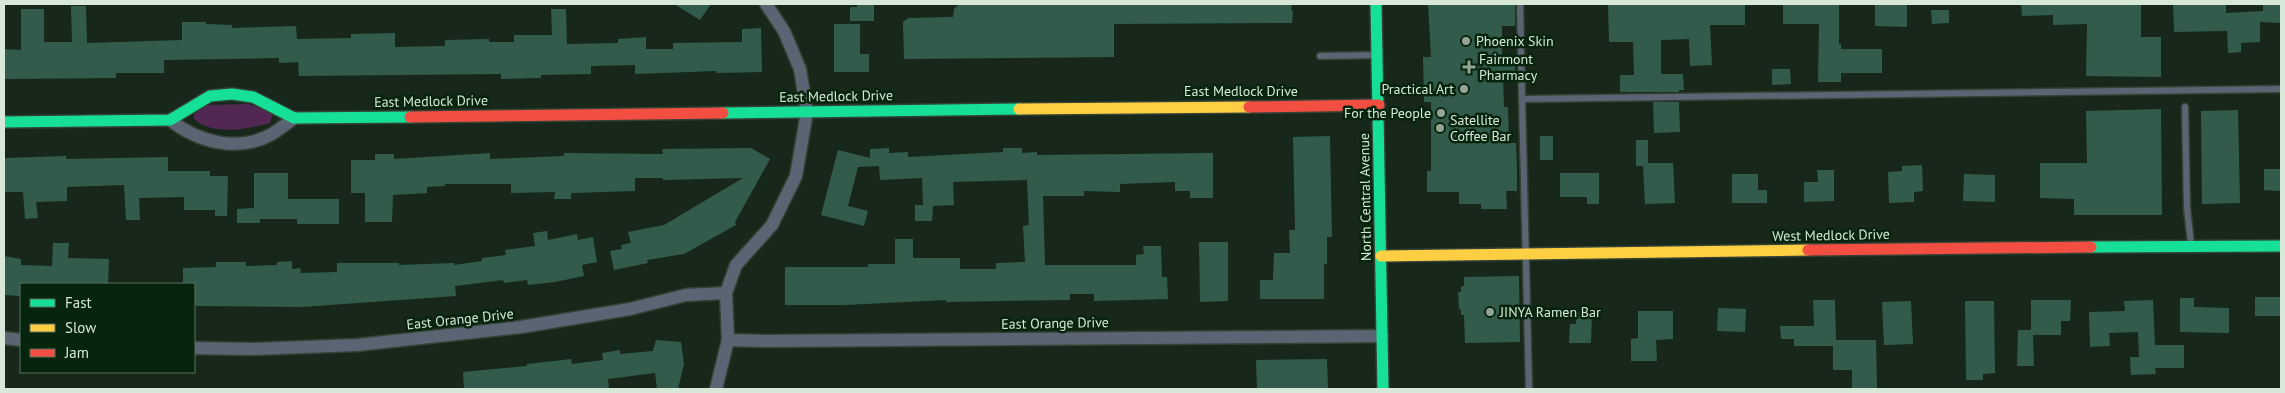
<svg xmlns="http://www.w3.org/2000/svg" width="2285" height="393" viewBox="0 0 2285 393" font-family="'PT Sans',sans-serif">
<rect width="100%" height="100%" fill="#17281a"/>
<!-- green -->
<path fill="#522853" d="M249 104 273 113 270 123C249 129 211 136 194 119V114L207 105Z"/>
<!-- building -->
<g fill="#335b4c">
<polygon points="674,4 711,4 700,20"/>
<polygon points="857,4 874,4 874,21 850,21 850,7 857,7"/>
<polygon points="959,4 1292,4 1291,10 1293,11 1292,23 1114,24 1114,57 904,59 903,22 908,18 953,17 954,9"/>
<polygon points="1428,4 1515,4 1515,26 1502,26 1502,56 1515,56 1515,77 1503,77 1504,107 1508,107 1509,143 1516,143 1517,170 1517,191 1506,191 1507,209 1481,209 1481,204 1459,204 1459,192 1427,192 1427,171 1431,171 1431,102 1424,102 1423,57 1431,57"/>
<polygon points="1608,4 1745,4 1745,25 1710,25 1712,65 1690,66 1689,39 1661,40 1661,74 1683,74 1684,90 1679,90 1679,92 1620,92 1620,75 1634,75 1633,42 1609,42"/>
<polygon points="1839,4 1839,44 1841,44 1841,49 1882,49 1882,73 1841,73 1841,82 1818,82 1819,24 1783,24 1783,5"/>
<polygon points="1875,4 1907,4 1907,27 1875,26"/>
<polygon points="2021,4 2141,4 2141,37 2161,37 2161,77 2086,76 2087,24 2053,25 2053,15 2022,16"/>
<polygon points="2173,4 2226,4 2226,13 2263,11 2263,4 2281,4 2281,23 2260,22 2260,42 2241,43 2241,52 2228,53 2227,31 2174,32"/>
<polygon points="71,6 86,6 87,43 182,40 182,22 206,22 206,24 232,25 232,28 296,26 297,39 351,38 351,34 395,33 395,47 445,46 445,40 489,39 489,42 514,42 514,35 552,35 551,9 566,9 567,44 618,43 618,39 646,37 646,49 673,49 673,43 742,42 742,29 761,28 762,72 717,73 716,71 635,74 635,65 591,66 591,74 541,75 541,78 501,79 501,74 299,76 298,62 279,63 279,58 164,60 164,73 116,73 116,78 4,79 4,49 21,50 21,9 44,9 44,42 72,42"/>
<polygon points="1931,10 1949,10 1949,23 1932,24"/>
<polygon points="834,24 860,24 860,54 869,54 869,72 834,72"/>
<polygon points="1772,69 1790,69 1791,84 1772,85"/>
<polygon points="1653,102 1679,102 1680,132 1654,133"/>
<polygon points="2161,109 2162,215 2074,215 2074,199 2040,198 2040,163 2087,163 2086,111"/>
<polygon points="2238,110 2240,203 2202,204 2201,111"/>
<polygon points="1330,136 1332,237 1327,237 1327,264 1324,264 1324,299 1260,299 1260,280 1273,280 1274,253 1290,253 1289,230 1295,230 1293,137"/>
<rect x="1540" y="136" width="13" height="24"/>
<polygon points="1636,140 1648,140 1648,163 1673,163 1675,203 1645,204 1643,166 1636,166"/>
<polygon points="751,148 770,159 735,222 736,225 684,254 647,260 648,263 614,270 610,251 622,249 621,245 631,243 628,232 664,225 743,178 663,180 663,178 635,178 635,191 571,193 571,199 554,199 555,192 511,193 511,184 445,184 445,186 427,187 427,193 393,195 392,222 365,222 365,193 351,193 351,160 375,160 375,154 394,154 394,159 490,153 490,159 564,156 564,153 663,154 662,149"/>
<polygon points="889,148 889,153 908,152 908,157 1003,152 1003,148 1022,148 1022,153 1037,152 1037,155 1213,153 1213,198 1190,198 1190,191 1175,191 1175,182 1120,184 1120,192 1084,191 1084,196 1043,196 1045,265 1136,265 1136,255 1144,254 1143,246 1161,246 1162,277 1167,277 1168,299 1094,301 1094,294 1070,294 1070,300 946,302 946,300 845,305 785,305 785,267 868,267 868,264 895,264 895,239 913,239 913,258 960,258 960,269 996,269 996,263 1025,262 1023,226 1029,225 1027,180 953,182 954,205 933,206 932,221 915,221 915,205 923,205 922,178 880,180 879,166 858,167 848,206 868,211 864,226 821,215 838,150 870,158 870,149"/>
<polygon points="66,156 66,159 168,157 168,171 210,171 210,176 228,176 227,216 215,216 215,210 184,210 184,197 139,198 140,220 126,220 124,185 67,187 67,201 36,202 38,218 25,219 23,192 4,192 4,158"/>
<polygon points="1922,165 1923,191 1914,192 1914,202 1889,203 1888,172 1902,171 1902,166"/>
<polygon points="2264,169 2281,169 2281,191 2264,190"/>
<polygon points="1817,170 1834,170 1834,201 1804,202 1804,182 1818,182"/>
<polygon points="254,173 288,173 288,199 339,199 339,224 297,224 297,219 260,219 260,223 237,223 237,209 254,208"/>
<polygon points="1560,173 1599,173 1599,204 1587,204 1587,197 1560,197"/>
<polygon points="1732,174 1758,174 1758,190 1767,190 1767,203 1732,203"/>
<polygon points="1964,174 1995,175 1995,202 1963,201"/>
<polygon points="547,231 548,240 577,234 578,240 593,237 597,262 582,265 584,276 555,282 528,285 527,280 504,283 503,280 455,286 456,296 302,307 194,306 194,284 183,284 183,268 216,267 216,262 246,262 246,266 277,265 277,262 292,261 292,269 300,268 301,273 337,272 337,263 399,263 399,265 454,263 454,265 482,261 482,258 506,255 505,250 535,246 533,233"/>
<polygon points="1199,242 1228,242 1228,301 1200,302"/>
<polygon points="53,243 69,243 68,258 109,259 108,284 21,284 21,296 4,295 4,256 21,259 21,265 52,266"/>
<polygon points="1519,276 1520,342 1465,343 1464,315 1461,315 1461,309 1459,309 1458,292 1461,292 1461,286 1464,286 1464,277"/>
<rect x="2255" y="297" width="26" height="19"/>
<polygon points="2180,298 2194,298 2194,307 2229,308 2229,333 2180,332"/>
<polygon points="1813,300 1835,300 1836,340 1876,340 1877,389 1852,389 1852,370 1833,370 1833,346 1794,346 1794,339 1781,339 1780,326 1814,326"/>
<polygon points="2031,300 2071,300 2070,321 2061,321 2061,335 2033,335 2034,366 2017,366 2018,330 2031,330"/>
<polygon points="2153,300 2155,345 2184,345 2184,368 2155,368 2156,374 2131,375 2130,357 2139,357 2138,332 2109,333 2110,346 2090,347 2089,312 2125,311 2124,301"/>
<polygon points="1911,301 1913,344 1884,345 1882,302"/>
<polygon points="1965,301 1994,301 1995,373 1983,374 1983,380 1966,380"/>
<polygon points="1718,308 1746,309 1745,332 1717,331"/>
<polygon points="1638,311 1673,311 1673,339 1656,340 1657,361 1631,361 1631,339 1638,338"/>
<polygon points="1577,312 1592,313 1591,343 1569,343 1570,324 1576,324"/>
<polygon points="656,340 681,342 684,364 678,389 657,389 655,373 608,379 609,389 464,389 463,372 527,366 527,364 571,359 572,364 603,360 602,353 620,350 620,354 653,351"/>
<polygon points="1327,359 1328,389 1257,389 1256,360"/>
</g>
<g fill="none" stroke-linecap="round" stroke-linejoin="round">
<defs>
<g id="lane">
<polyline points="1520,4 1522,99 2281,89"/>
<polyline points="1320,56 1376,55"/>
<polyline points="1522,99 1529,389"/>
<polyline points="2185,107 2187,208 2191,244"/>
</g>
<g id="street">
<path d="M170 120C198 142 238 153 272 134 280 129 287 123 294 118"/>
<polyline points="4,338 21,340"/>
<polyline points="728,340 766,341 1382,336"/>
<polyline points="194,348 251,349 357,345 521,327 630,309 686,295 726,293"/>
<polyline points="716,389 728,340 726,293 736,265 772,225 796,176 807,112 800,69 784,31 766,4"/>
</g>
<g id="fast">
<polyline points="1376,4 1383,389"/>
<polyline points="723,113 1019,109"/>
<polyline points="4,122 170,120 210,96 232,94 253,97 294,118 410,117"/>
<polyline points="2091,247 2281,246"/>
</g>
<g id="slow">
<polyline points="1019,109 1249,107"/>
<polyline points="1381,256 1808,250"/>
</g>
<g id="jam">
<polyline points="1249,107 1379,105"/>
<polyline points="410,117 723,113"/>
<polyline points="1808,250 2091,247"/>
</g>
</defs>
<!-- lane casing -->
<use href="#lane" stroke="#344135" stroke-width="9"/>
<!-- street casing -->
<use href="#street" stroke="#344135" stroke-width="15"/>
<!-- fast casing -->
<use href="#fast" stroke="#344135" stroke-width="14"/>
<!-- slow casing -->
<use href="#slow" stroke="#344135" stroke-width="14"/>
<!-- jam casing -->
<use href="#jam" stroke="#344135" stroke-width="14"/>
<!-- lane -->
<use href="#lane" stroke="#5b6472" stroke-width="6"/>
<!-- street -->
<use href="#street" stroke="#5b6472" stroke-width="12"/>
<!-- fast -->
<use href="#fast" stroke="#16e098" stroke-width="11"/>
<!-- slow -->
<use href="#slow" stroke="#ffcf43" stroke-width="11"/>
<!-- jam -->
<use href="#jam" stroke="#f24e42" stroke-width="11"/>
</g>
<!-- markers -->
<g fill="#94a596" stroke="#07240c" stroke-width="2">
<circle cx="1466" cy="41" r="5"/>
<path d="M1466.5 59.5h5v5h5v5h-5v5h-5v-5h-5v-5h5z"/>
<circle cx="1464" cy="89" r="5"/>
<circle cx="1441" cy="113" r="5"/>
<circle cx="1440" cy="128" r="5"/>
<circle cx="1490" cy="312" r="5"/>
</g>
<g text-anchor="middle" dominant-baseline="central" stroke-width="5" stroke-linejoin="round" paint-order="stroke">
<!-- poi labels -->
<g font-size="14" fill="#d7e8d8" stroke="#07240c" text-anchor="start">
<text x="1476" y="41">Phoenix Skin</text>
<text x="1479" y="59">Fairmont<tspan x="1479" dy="16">Pharmacy</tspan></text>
<text x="1454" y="89" text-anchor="end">Practical Art</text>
<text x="1431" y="113" text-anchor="end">For the People</text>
<text x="1450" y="120">Satellite<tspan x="1450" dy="16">Coffee Bar</tspan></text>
<text x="1500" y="312">JINYA Ramen Bar</text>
</g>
<!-- street labels -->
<g font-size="14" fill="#d7e8d8" stroke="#07240c">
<text x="1241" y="91">East Medlock Drive</text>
<text transform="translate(836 96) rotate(-1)">East Medlock Drive</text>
<text transform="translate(431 101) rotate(-1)">East Medlock Drive</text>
<text transform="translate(1365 197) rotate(-91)">North Central Avenue</text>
<text transform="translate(1831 235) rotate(-1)">West Medlock Drive</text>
<text transform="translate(460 319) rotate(-6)">East Orange Drive</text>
<text transform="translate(1055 323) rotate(-1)">East Orange Drive</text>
</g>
</g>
<!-- border -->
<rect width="2285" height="393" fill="none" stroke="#d7e8d8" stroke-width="10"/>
<!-- legend -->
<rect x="20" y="283" width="175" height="90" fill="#07240c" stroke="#5a725e"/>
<rect x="30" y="299" width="25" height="8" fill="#16e098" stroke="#5a725e"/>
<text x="65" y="308" font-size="15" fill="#d7e8d8">Fast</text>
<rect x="30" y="324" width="25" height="8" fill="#ffcf43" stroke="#5a725e"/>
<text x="65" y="333" font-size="15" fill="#d7e8d8">Slow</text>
<rect x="30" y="349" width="25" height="8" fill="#f24e42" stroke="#5a725e"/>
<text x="65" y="358" font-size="15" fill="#d7e8d8">Jam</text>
</svg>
